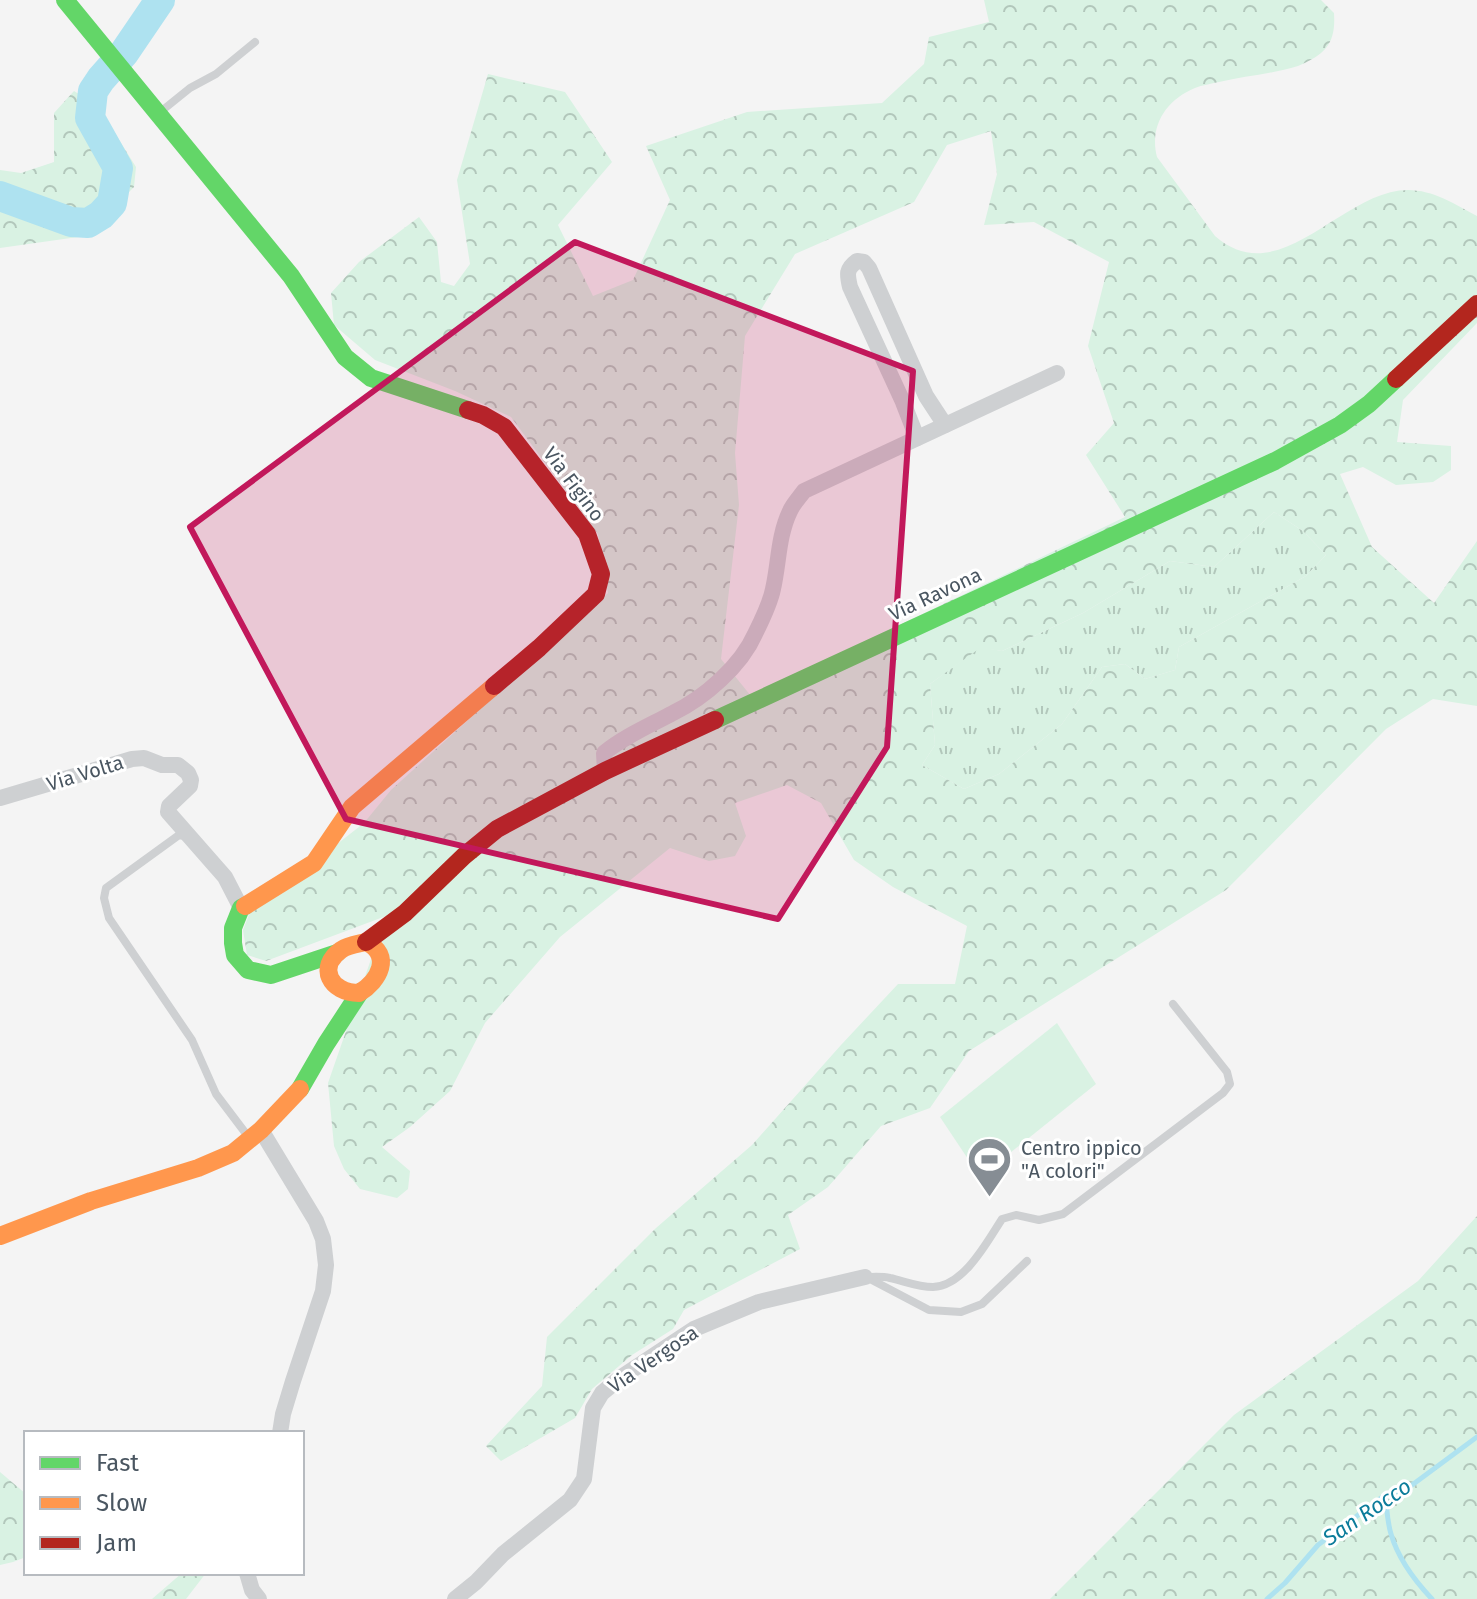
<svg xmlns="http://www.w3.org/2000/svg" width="1477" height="1599" viewBox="0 0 1477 1599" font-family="'Fira Sans',sans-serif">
<defs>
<pattern id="grass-tufts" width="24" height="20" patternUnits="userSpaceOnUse" patternTransform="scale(2)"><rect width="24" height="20" fill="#d9f2e3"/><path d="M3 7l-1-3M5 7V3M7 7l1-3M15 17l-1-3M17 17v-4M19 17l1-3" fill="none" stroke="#b2c7bb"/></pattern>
<pattern id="forest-crowns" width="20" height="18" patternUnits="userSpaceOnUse" patternTransform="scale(2)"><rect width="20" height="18" fill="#d9f2e3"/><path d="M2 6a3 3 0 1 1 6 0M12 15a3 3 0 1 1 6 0" fill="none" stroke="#b2c7bb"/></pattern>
</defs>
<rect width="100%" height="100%" fill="#f4f4f4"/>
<!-- grass -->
<polygon fill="url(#grass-tufts)" points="1274,512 1303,531 1326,555 1306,576 1179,647 1175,670 1145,679 1125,664 1102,667 1062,724 999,774 964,789 922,765 935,745 930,684 980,647 1002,651 1083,613 1170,561 1214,567"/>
<!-- forest -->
<g fill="url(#forest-crowns)" fill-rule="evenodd">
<path d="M984 0H1321L1334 13C1336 43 1326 54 1298 66 1272 74 1245 76 1219 82 1211 84 1202 85 1195 88 1166 100 1149 126 1157 157L1215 236C1280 293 1342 190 1408 190 1433 190 1455 204 1477 216V323L1403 400 1397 442 1451 446V470L1433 482 1396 485 1363 467 1340 474 1372 547 1434 603 1477 541V706L1433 699 1386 729 1226 890 969 1051 930 1108 881 1126 828 1187 788 1215 800 1249 684 1310 673 1329 632 1355 592 1389 575 1418 501 1461 486 1446 542 1386 547 1337 656 1228 752 1145 841 1045 898 984H955L967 926 893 887 854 860 821 803 787 785 735 803 746 836 735 856 709 861 670 848 560 937 485 1023 450 1091 410 1127 382 1147 410 1171 408 1189 397 1198 360 1189 344 1169 334 1146 328 1083 386 916 266 961 247 955 243 930 250 912 364 823 391 790 608 593 598 534 511 417 455 391 375 360 334 325 331 293 359 262 419 217 437 242 441 282 454 286 470 264 457 180 488 74 565 92 612 162 558 225 593 296 633 280 670 200 646 146 747 112 882 103 924 64 929 37 989 22ZM991 131 997 174 984 225 1034 222 1109 262 1088 346 1114 423 1086 455 1125 517 751 696 721 659 739 505 735 453 745 336 795 254 914 202 947 145ZM1274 512 1303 531 1326 555 1306 576 1179 647 1175 670 1145 679 1125 664 1102 667 1062 724 999 774 964 789 922 765 935 745 930 684 980 648 1002 651 1083 613 1170 561 1214 567Z"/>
<polygon points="74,91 98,106 136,167 134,187 85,236 0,248 0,170 21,173 54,162 54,113"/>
<polygon points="1477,1216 1477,1599 1050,1599 1234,1415 1418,1281"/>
<polygon points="0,1472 26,1494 26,1557 13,1562 0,1565"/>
<polygon points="182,1573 206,1573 186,1599 152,1599"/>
</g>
<!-- pitch -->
<polygon fill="#d9f2e3" points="1057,1023 1096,1084 980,1177 940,1117"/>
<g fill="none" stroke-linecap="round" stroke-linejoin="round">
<!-- stream -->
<g stroke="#aee2f0" stroke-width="5">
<path d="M1385 1495C1387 1507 1387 1521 1391 1534 1398 1558 1415 1581 1432 1599"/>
<polyline points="1267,1599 1285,1583 1318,1545 1385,1495 1408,1488 1477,1437"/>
</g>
<!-- river -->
<polyline stroke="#aee2f0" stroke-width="30" points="0,196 71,222 88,223 101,215 112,203 118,168 90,118 93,91 101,79 124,53 160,0"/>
<!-- lane -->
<g stroke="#ced0d2" stroke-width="8">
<polyline points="159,113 190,88 216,74 255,42"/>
<polyline points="185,836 179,835 106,888 104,898 109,918 192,1040 216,1094 250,1139"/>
<path d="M865 1277C873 1277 882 1276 890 1278 904 1281 918 1287 933 1287 964 1286 987 1242 1002 1219L1016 1215 1039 1220 1063 1214 1223 1093 1230 1084 1227 1072 1173 1004"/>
<polyline points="870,1279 929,1310 961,1312 982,1304 1027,1261"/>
</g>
<!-- street -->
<g stroke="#ced0d2" stroke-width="16">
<path d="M917 438 903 402 850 287C847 274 846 269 857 261L864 262 869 268 926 396 945 425"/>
<path d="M605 771 604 753C625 736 649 726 673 713 704 698 741 666 755 634 762 620 770 604 773 589 779 563 778 536 790 511 793 504 799 498 804 491L1057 373"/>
<polyline points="0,798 132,759 144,758 162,765 178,765 188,773 191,780 190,786 169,806 168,812 225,877 241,908"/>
<polyline points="261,1130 316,1221 323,1239 326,1265 323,1291 293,1381 283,1414 280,1433"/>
<polyline points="247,1573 252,1590 259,1599"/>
<polyline points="455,1599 476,1582 503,1554 570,1500 584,1479 593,1408 602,1393 620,1378 694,1329 759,1302 865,1277"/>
</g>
<!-- fast -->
<g stroke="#63d668" stroke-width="18">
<polyline points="65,0 291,276 345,357 371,378 468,410"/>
<polyline points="715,720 1275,461 1340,425 1369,404 1396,379"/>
<polyline points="245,906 241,908 233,928 233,943 235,955 248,970 271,975 337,953"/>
<polyline points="300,1089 326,1044 360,992"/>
</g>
<!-- slow -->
<g stroke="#ff974d" stroke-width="18">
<polyline points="245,906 314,863 352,807 494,686"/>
<path d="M366 942C393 955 379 981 359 993 330 993 317 967 341 950 348 945 358 944 366 942Z"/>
<polyline points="0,1236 91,1201 198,1168 233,1153 261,1130 300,1089"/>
</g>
<!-- jam -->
<g stroke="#b3261e" stroke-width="18">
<polyline points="1396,379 1477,304"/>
<polyline points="468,410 483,415 504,427 587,534 601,574 596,594 539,648 494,686"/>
<polyline points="366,942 405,913 464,856 497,829 605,771 715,720"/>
</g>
</g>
<!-- marked area -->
<path fill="#c2185b" fill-opacity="0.2" stroke="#c2185b" stroke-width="6" stroke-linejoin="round" d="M575 242 913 371 887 747 778 919 346 819 190 527Z"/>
<!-- icons -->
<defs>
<symbol id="stadium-pin" viewBox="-11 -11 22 30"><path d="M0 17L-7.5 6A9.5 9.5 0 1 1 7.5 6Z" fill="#868d94" stroke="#fff"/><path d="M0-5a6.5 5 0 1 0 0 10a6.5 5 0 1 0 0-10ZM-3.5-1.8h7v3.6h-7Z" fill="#fff"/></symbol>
</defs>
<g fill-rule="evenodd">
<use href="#stadium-pin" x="964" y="1134" width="51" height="69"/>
</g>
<g text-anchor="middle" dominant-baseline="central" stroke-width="6" stroke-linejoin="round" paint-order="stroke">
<!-- street labels -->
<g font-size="20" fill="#4a5661" stroke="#fff">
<text transform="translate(574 484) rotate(53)">Via Figino</text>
<text transform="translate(935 594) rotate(-25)">Via Ravona</text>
<text transform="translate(85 773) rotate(-17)">Via Volta</text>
<text transform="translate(653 1359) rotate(-34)">Via Vergosa</text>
</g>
<!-- poi labels -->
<g font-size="20" fill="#4a5661" stroke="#fff" text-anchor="start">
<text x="1021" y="1148">Centro ippico<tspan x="1021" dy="23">"A colori"</tspan></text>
</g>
<!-- water labels -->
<g font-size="22" font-style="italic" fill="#0c7c9b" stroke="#fff">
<text transform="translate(1367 1512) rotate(-34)">San Rocco</text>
</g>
</g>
<!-- legend -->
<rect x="24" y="1431" width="280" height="144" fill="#ffffff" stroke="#b7bbc0" stroke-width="2"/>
<rect x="40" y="1457" width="40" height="12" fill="#63d668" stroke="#b7bbc0" stroke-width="2"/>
<text x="96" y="1471" font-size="24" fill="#4a5661">Fast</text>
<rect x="40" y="1497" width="40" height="12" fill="#ff974d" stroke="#b7bbc0" stroke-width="2"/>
<text x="96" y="1511" font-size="24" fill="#4a5661">Slow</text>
<rect x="40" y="1537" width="40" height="12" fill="#b3261e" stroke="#b7bbc0" stroke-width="2"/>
<text x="96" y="1551" font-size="24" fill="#4a5661">Jam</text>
</svg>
